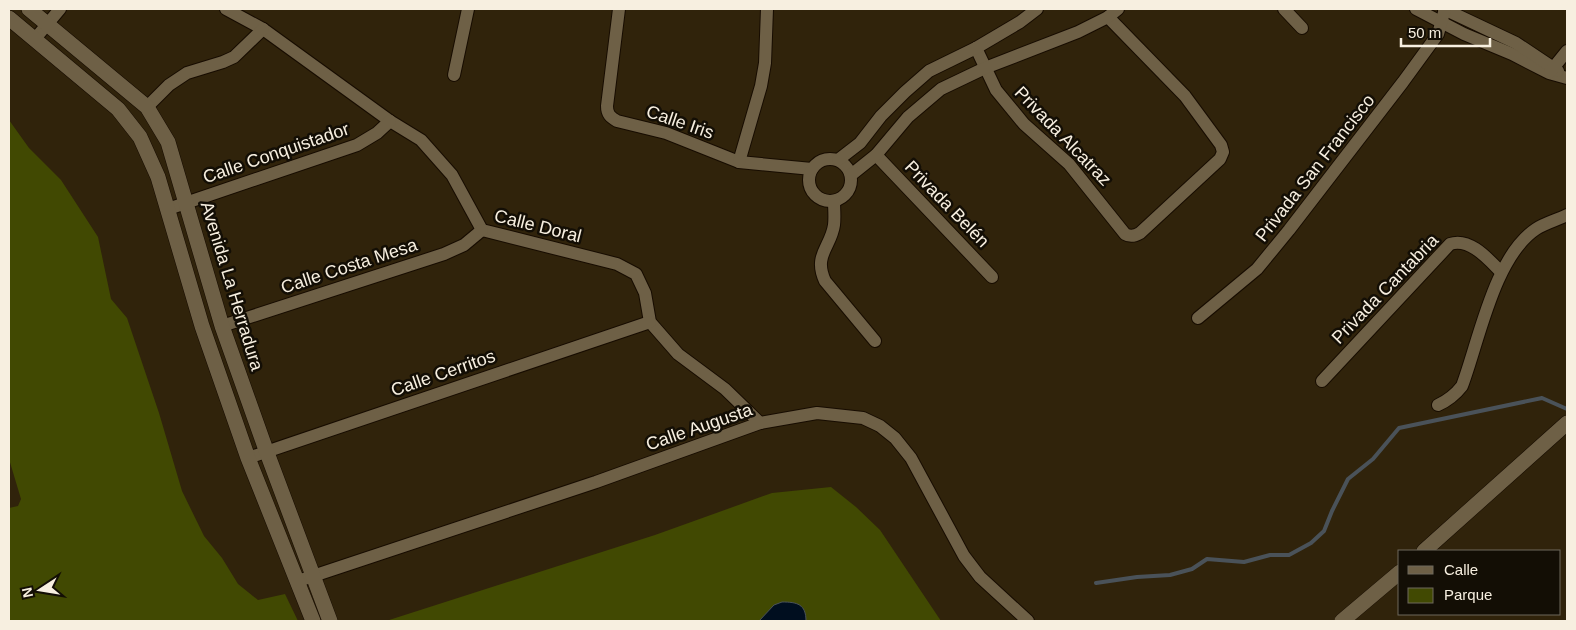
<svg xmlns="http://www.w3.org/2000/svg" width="1576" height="630" viewBox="0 0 1576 630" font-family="Arial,sans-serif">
<rect width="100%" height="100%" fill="#30230b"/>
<!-- green -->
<g fill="#414902">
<polygon points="9,120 29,148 61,180 98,237 111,299 127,318 159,413 182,491 204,536 222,558 238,584 258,600 285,594 298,621 9,621 9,508 18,506 21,499 9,459"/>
<polygon points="831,487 856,507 880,530 941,621 386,621 655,535 772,493"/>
</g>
<!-- water -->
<path fill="#000e1f" stroke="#4a5259" d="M782 602C797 602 806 604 806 621H759L774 605Z"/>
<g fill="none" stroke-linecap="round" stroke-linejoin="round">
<!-- stream -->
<polyline stroke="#4a5259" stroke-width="4" points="1096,583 1137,577 1170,575 1192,569 1207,559 1244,562 1270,555 1289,555 1311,543 1324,531 1332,511 1348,479 1373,459 1399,428 1542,398 1567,409"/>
<defs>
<g id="minor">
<polyline points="226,9 263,29 390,121 421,140 452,175 482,230 617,264 636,274 645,293 650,322 678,354 725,389 760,423"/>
<path d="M619 9 607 106C607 114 610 117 617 121L666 133 739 162 812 169"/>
<polyline points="1284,9 1302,28"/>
<polyline points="1416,9 1464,34 1512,54 1549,73 1567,78"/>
<polyline points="1444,9 1516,43 1558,71"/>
<polyline points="34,40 60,9"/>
<path d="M976 48 996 90 1024 124 1069 164 1125 234C1130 237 1135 236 1140 233L1220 159 1223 152 1221 145 1185 96 1108 17"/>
<polyline points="1550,72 1567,51"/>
<polyline points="454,75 468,9"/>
<polyline points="147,107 169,85 187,73 223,62 234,57 263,29"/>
<polyline points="876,155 992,277"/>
<circle cx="830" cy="180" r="21"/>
<polyline points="838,160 860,143 881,116 905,92 929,71 976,48 1020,22 1037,9"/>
<polyline points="739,162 761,86 765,63 767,9"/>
<polyline points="851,175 876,155 908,117 941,89 985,68 1078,32 1108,17 1118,9"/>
<path d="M834 201C834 209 835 217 834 225 831 247 813 255 825 281L875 341"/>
<polyline points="168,209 357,145 377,133 390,121"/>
<polyline points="1198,318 1257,269 1289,230 1403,82 1438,34 1445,9"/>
<polyline points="222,326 444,254 464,245 482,230"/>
<path d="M1322 381 1450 244C1470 237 1489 260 1501 272"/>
<path d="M1438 405C1449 400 1455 395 1462 386 1479 341 1494 257 1536 229 1545 223 1557 220 1567 215"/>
<polyline points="248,458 650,322"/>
<polyline points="298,581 596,482 760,423 817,413 863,418 880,426 895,438 911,458 964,556 980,577 1028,621"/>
</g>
<g id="tertiary">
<polyline points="29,9 147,107 168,142 222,326 266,450 330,621"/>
<polyline points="9,18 118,109 140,137 158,177 202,326 248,458 313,621"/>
<polyline points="1424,551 1567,423"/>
<polyline points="1342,621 1400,572"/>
</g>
</defs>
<!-- minor casing -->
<use href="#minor" stroke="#170c00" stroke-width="14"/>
<!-- tertiary casing -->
<use href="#tertiary" stroke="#170c00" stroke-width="16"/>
<!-- minor -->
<use href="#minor" stroke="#6e6046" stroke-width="12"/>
<!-- tertiary -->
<use href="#tertiary" stroke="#6e6046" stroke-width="15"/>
</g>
<g text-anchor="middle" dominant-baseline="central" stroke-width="5" stroke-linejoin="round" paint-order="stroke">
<!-- street labels -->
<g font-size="18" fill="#f7efe0" stroke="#130e05">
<text transform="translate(680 122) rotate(19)">Calle Iris</text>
<text transform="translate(1063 136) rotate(46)">Privada Alcatraz</text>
<text transform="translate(276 153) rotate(-19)">Calle Conquistador</text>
<text transform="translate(1315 168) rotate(-52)">Privada San Francisco</text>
<text transform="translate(947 204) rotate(46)">Privada Belén</text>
<text transform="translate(538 226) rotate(14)">Calle Doral</text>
<text transform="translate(349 266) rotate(-18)">Calle Costa Mesa</text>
<text transform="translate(232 286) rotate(73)">Avenida La Herradura</text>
<text transform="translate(1385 289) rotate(-46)">Privada Cantabria</text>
<text transform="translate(443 373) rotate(-19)">Calle Cerritos</text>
<text transform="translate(699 427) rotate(-19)">Calle Augusta</text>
</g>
</g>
<!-- border -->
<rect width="1576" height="630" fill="none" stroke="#f7efe0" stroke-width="20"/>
<!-- legend -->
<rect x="1398" y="550" width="162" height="65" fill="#130e05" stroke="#6e685d"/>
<rect x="1408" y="566" width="25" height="8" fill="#6e6046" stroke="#6e685d"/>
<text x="1444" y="575" font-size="15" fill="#f7efe0">Calle</text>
<rect x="1408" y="588" width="25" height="15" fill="#414902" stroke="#6e685d"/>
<text x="1444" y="600" font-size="15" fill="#f7efe0">Parque</text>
<!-- north arrow -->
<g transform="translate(40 590) rotate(258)" stroke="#130e05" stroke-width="4" paint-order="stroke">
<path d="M0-4L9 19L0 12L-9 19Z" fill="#f7efe0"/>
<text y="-8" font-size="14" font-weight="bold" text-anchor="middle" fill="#f7efe0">N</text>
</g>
<!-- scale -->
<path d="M1401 38v8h89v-8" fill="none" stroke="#f7efe0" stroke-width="2.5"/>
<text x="1408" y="38" font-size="15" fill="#f7efe0" stroke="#130e05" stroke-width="4" paint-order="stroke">50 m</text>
</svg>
